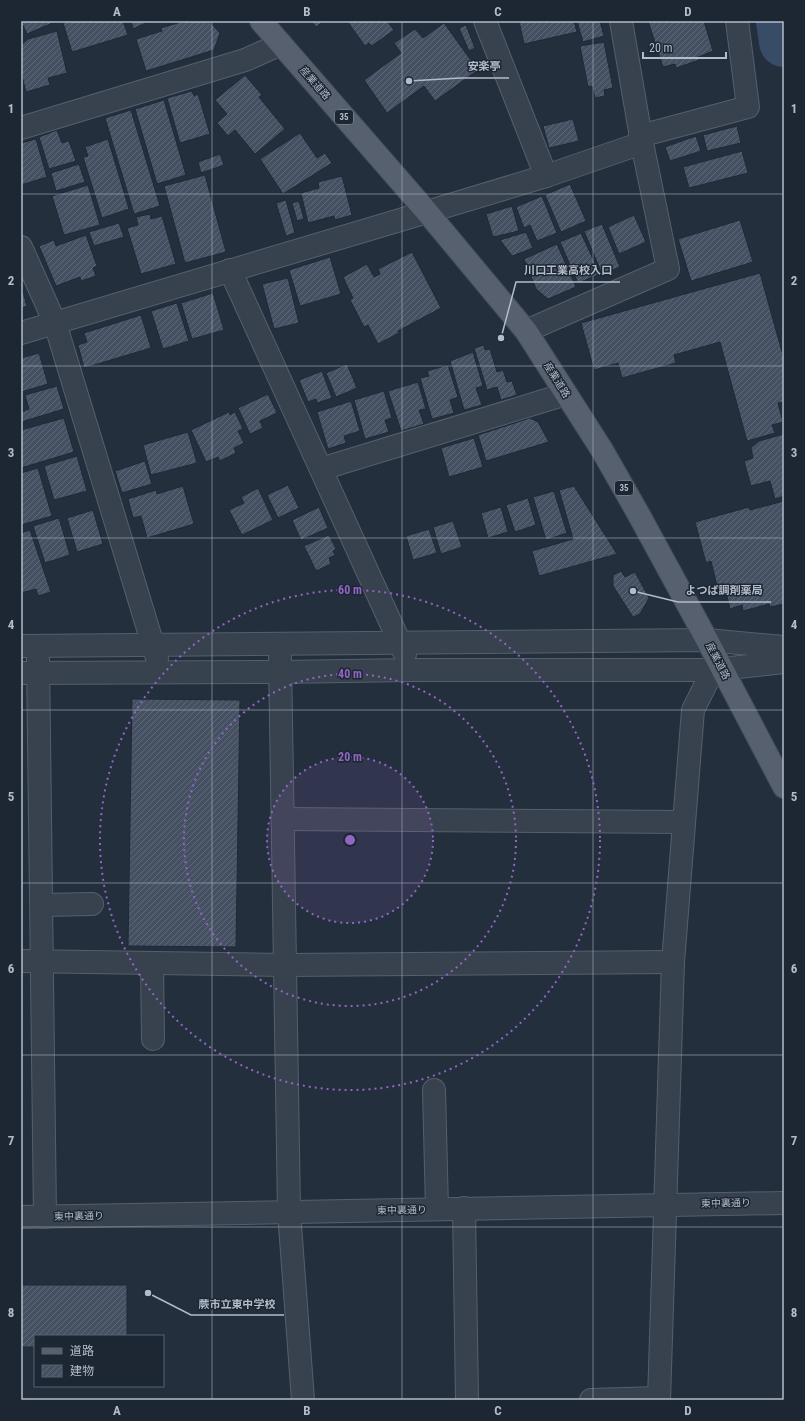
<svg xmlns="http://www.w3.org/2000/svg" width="805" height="1421" viewBox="0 0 805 1421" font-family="'Roboto Condensed','Noto Sans JP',sans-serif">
<defs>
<pattern id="building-hatch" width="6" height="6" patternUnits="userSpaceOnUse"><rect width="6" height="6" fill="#455162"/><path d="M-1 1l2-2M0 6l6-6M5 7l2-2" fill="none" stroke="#5d6877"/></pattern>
</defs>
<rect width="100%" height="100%" fill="#242f3e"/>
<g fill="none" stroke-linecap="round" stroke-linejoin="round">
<!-- river -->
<polyline stroke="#394c67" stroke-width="50" points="781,21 784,42"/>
</g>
<!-- building -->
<g fill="url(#building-hatch)" stroke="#1f2835">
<polygon points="21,21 57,21 27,34"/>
<polygon points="70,21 123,21 128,35 72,52 63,23"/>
<polygon points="131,21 150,21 133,29"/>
<polygon points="184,21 209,21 220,33 214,50 146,71 136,39 162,31 161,28"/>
<polygon points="311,21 324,21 316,27"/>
<polygon points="347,21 387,21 394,30 372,46 369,43 365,46"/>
<polygon points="519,21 574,21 577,32 524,44"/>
<polygon points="577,21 600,21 604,36 583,42"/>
<polygon points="648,21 704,21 713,51 698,57 699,60 676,68 675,64 663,67"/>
<polygon points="444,23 478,70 435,101 424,86 387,113 364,80 401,53 394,43 415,29 423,38"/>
<polygon points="466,25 475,48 469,51 459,28"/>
<polygon points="57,31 67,73 48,78 50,85 26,92 21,72 21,45 28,39"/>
<polygon points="604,42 613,88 604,90 605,96 595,98 592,86 588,87 580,46"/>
<polygon points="245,75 262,95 259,97 285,129 255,154 235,130 228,136 217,123 227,114 215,100"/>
<polygon points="192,91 194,96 198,94 210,134 180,143 167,98"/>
<polygon points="164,100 186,175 157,184 135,109"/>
<polygon points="131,110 160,206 134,214 105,118"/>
<polygon points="573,119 579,141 549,148 543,126"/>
<polygon points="737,126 741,143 707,151 703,135"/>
<polygon points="57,130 62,143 69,141 76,161 49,169 39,137"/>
<polygon points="300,133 317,158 325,153 332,163 283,194 260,159"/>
<polygon points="696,136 701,151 670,161 665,147"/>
<polygon points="36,139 47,177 21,185 21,143"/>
<polygon points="108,139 129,209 102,218 83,157 88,156 85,147"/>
<polygon points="742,151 748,173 689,188 683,167"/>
<polygon points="220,154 224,165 201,173 198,162"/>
<polygon points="79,164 85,182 56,191 51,173"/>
<polygon points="205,175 226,252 185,263 164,186"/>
<polygon points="342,176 352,215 335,220 334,216 308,223 301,193 319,188 318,182"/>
<polygon points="570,184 586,221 561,232 545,195"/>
<polygon points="88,185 100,225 64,235 52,196"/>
<polygon points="542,196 557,233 537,241 530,225 524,228 516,207"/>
<polygon points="286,200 295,233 286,236 276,203"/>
<polygon points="299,201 304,219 297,221 292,203"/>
<polygon points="512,206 519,231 493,237 486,214"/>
<polygon points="150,214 151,219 162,216 176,264 141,274 127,228 138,225 136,217"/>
<polygon points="634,215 646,242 619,254 608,227"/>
<polygon points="740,220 753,262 691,281 678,239"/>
<polygon points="119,223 124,237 94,246 89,232"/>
<polygon points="602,224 620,267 602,274 584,231"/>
<polygon points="526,232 533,248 512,256 500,240"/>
<polygon points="581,233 600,274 578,283 560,242"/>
<polygon points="86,235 97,266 93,268 96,276 81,281 80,277 56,286 39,246 54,240 56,246"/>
<polygon points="557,244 576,287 548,299 536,289 524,259"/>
<polygon points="412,252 441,308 398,331 399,333 378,344 368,325 364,327 350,300 353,298 343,277 367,264 374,277 380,274 378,269"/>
<polygon points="330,257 341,294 300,306 289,270"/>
<polygon points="760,273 784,359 784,402 778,403 783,422 772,425 775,433 747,441 720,342 674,355 676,363 622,378 618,363 594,370 581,323"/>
<polygon points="288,278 299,323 274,329 262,284"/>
<polygon points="21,285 27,306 21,308"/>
<polygon points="213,293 224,330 192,339 181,303"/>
<polygon points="177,303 189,341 163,349 151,311"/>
<polygon points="141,315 151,348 84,368 78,345 87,342 84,333"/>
<polygon points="484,345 485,350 490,349 497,372 503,370 507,382 512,381 517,395 501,400 497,387 487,390 474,348"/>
<polygon points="473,352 483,386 476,388 482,405 464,410 450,361"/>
<polygon points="39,353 48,384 21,392 21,358"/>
<polygon points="347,364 357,388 336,397 326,373"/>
<polygon points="448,365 458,397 450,400 454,413 432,419 420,378 429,376 427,371"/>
<polygon points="322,371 332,398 317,403 316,399 308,402 299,380"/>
<polygon points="418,382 426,409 419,410 424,424 401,431 388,391"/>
<polygon points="57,386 64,409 21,422 21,412 29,409 25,395"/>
<polygon points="384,391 392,418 385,420 389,432 365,439 354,400"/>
<polygon points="268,394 277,413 260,421 263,428 250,434 238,408"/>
<polygon points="351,401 360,431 344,436 346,443 328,449 317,412"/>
<polygon points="229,412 230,415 235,412 243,429 238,431 244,443 234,448 236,453 220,461 218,457 206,462 191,430"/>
<polygon points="64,418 74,452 21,468 21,430"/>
<polygon points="530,418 538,422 549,442 486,461 478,435"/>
<polygon points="188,432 197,463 151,475 143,445"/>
<polygon points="784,434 784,496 775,499 770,481 751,486 744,461 753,458 751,448 759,441"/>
<polygon points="474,438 483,467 449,477 441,448"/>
<polygon points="77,456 87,491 54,500 44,466"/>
<polygon points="145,461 152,484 122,493 115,471"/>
<polygon points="38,468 52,516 21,525 21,473"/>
<polygon points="288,485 299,508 278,518 267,495"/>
<polygon points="183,486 194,524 147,538 141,516 133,518 128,499 156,490 157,494"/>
<polygon points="574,486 617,554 539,576 532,551 573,539 559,490"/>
<polygon points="258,488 273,520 242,535 229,510 244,503 241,497"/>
<polygon points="554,491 567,533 546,540 533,497"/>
<polygon points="528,498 536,525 515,532 506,505"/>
<polygon points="784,501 784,604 770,607 769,604 743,611 742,605 730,609 724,584 717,586 711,561 706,563 695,522 749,507 750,510"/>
<polygon points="319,507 328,528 301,540 292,520"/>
<polygon points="501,507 508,532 488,538 481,513"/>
<polygon points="93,510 103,544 77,552 67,518"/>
<polygon points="59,518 70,555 45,563 33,526"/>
<polygon points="453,521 462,547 441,554 433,527"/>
<polygon points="429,529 437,553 413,560 406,536"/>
<polygon points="30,530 51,592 38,596 36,589 21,593 21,533"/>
<polygon points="329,535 336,549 333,551 335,555 329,558 331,564 316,571 304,546"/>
<polygon points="621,571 625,577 635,572 649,598 640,614 633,617 613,586 613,575"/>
<polygon points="132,699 240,700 236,947 128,946"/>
<polygon points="21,1285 127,1285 127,1336 35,1336 35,1347 21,1347"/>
</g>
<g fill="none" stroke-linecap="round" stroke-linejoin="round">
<defs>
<g id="minor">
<polyline points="485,21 546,176"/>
<polyline points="21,128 245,60 281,44"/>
<polyline points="640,136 748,107 737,21"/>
<polyline points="21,247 55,323 157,658"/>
<polyline points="230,270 405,654"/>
<polyline points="526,331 668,269 642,143"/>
<polyline points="21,333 427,212 546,176 642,143 621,21"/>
<polyline points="321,469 566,394"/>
<polyline points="21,646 707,640 784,647"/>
<polyline points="38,658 45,1217"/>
<polyline points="280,658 289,1212 303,1400"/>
<polyline points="21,673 281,672 411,670 713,670 784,662"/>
<polyline points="283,819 684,822"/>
<polyline points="42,905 92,904"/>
<polyline points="21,961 285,965 673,962"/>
<polyline points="152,963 153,1039"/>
<polyline points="434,1090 437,1209"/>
<polyline points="464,1208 467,1400"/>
<polyline points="21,1217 784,1203"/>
<polyline points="591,1400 659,1398"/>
<polyline points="659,1400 673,962 693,710 713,670"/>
</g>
<polyline id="major" points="261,21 427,212 526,331 602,450 639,515 707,640 784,787"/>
</defs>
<!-- minor casing -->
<use href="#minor" stroke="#565f6c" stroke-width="24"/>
<!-- major casing -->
<use href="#major" stroke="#414a57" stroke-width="24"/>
<!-- minor -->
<use href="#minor" stroke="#38414e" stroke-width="22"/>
<!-- major -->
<use href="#major" stroke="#56606e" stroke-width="22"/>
</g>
<!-- grid -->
<path fill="none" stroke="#b4bcc9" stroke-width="1" stroke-opacity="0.55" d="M212 21V1400M402 21V1400M593 21V1400M21 194H784M21 366H784M21 538H784M21 710H784M21 883H784M21 1055H784M21 1227H784"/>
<!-- distance rings -->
<circle cx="350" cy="840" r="83" fill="#9266c3" fill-opacity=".12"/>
<g fill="none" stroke="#9266c3" stroke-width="2" stroke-dasharray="2 4">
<circle cx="350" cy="840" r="83"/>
<circle cx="350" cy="840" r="166"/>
<circle cx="350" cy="840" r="250"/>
</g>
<g text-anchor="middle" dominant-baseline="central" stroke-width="3" stroke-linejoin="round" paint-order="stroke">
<!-- shield labels -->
<g fill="#1d2633" stroke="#878f9c" stroke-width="1">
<rect x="335" y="110" width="18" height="14" rx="3"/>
<rect x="615" y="481" width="18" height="14" rx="3"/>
</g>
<g font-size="9" font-weight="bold" fill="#b4bcc9">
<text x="344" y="117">35</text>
<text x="624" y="488">35</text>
</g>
<!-- street labels -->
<g font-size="10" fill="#b4bcc9" stroke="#1d2633">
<text transform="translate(315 83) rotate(49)">産業道路</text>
<text transform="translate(557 380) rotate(58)">産業道路</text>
<text transform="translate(718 661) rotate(63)">産業道路</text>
<text transform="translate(726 1203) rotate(-1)">東中裏通り</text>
<text transform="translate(402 1210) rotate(-1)">東中裏通り</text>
<text transform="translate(79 1216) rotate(-1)">東中裏通り</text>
</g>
</g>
<circle cx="350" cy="840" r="6" fill="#9266c3" stroke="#1d2633" stroke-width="2"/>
<g font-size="12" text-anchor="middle" font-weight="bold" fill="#9266c3" stroke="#1d2633" stroke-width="3" stroke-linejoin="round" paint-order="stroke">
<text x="350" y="594">60 m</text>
<text x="350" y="678">40 m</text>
<text x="350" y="761">20 m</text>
</g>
<!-- callouts -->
<path fill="none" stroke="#b4bcc9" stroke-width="1.5" d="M409 81L460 78H509M501 338L516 282H620M633 591L678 602H771M148 1293L191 1315H284"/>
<g fill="#b4bcc9" stroke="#1d2633" stroke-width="1.5">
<circle cx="409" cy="81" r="4"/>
<circle cx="501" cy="338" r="4"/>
<circle cx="633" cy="591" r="4"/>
<circle cx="148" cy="1293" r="4"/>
</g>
<g font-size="11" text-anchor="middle" font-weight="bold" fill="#b4bcc9" stroke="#1d2633" stroke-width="3" stroke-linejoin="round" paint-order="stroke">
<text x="484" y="70">安楽亭</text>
<text x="568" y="274">川口工業高校入口</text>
<text x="724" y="594">よつば調剤薬局</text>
<text x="237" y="1308">蕨市立東中学校</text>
</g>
<!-- border -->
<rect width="805" height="1421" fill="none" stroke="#1d2633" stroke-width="44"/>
<!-- legend -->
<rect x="34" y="1335" width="130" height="52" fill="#1d2633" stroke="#59626f"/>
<rect x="42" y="1348" width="20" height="6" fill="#56606e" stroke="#59626f"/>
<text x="70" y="1355" font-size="12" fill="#b4bcc9">道路</text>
<rect x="42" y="1365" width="20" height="12" fill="url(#building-hatch)" stroke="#59626f"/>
<text x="70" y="1375" font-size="12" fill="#b4bcc9">建物</text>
<!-- scale -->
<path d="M643 52v6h83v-6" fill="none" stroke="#b4bcc9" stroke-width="2"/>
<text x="649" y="52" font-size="12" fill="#b4bcc9" stroke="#1d2633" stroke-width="3" paint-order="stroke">20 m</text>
<rect x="22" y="22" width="761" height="1377" fill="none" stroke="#b4bcc9" stroke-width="1.5"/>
<g font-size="13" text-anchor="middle" font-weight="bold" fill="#b4bcc9">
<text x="117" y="16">A</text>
<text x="307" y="16">B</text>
<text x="498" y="16">C</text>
<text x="688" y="16">D</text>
<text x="11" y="113">1</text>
<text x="794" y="113">1</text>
<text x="11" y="285">2</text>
<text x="794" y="285">2</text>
<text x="11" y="457">3</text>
<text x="794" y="457">3</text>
<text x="11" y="629">4</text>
<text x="794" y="629">4</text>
<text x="11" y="801">5</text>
<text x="794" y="801">5</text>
<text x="11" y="973">6</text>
<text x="794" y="973">6</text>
<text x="11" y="1145">7</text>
<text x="794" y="1145">7</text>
<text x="11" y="1317">8</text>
<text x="794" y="1317">8</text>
<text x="117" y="1415">A</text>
<text x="307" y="1415">B</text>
<text x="498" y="1415">C</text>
<text x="688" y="1415">D</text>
</g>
</svg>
